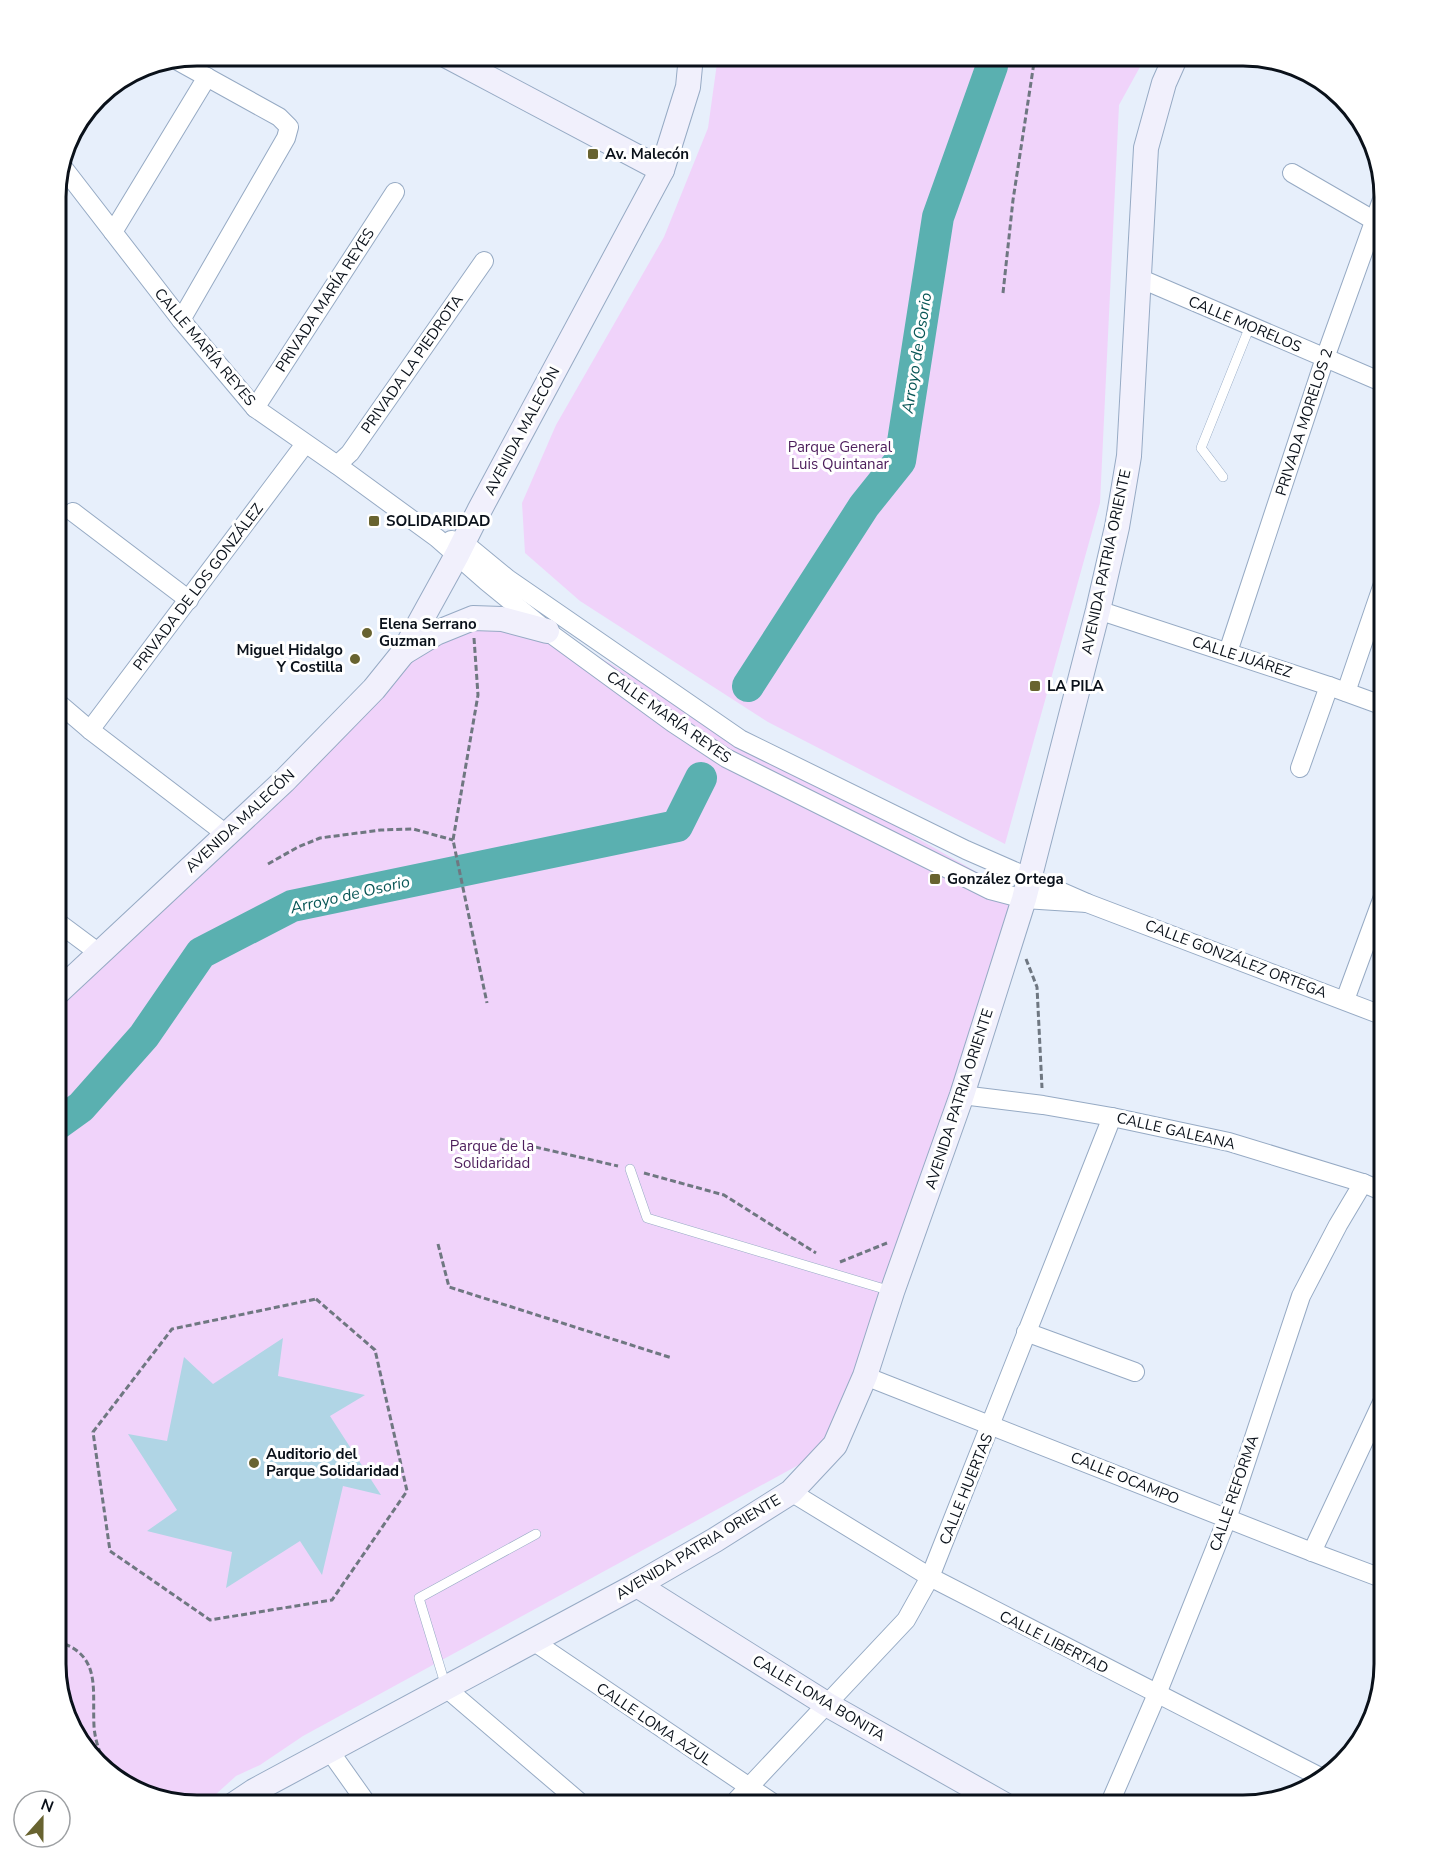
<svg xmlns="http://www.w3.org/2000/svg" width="1440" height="1861" viewBox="0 0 1440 1861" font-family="'Nunito Sans',sans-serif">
<rect width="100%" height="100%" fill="#e7effb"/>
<!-- green -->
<g fill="#f0d3fa">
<polygon points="718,56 1146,56 1119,105 1100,503 1005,844 768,722 580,601 525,553 522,503 556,425 664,237 708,128"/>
<polygon points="473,618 537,622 1024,899 835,1445 303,1736 260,1765 236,1776 204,1805 196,1805 126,1787 79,1742 56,1664 56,996 403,653"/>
</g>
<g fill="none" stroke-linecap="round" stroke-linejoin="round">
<!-- river -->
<g stroke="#5ab0b0" stroke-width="32">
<polyline points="748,686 864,506 900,461 938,217 992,66 990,56"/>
<polyline points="56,1125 81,1107 144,1036 201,953 292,906 677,826 701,778"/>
</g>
</g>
<!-- building -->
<polygon fill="#b0d5e5" points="283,1338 278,1376 365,1395 330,1416 381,1495 343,1486 322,1575 300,1541 226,1588 232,1552 147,1531 177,1510 128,1434 167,1441 184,1357 213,1384"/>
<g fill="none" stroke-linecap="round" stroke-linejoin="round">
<defs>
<g id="lane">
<polyline points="1223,477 1201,448 1250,326"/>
<polyline points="630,1169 647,1218 891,1291"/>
<polyline points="446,1687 419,1598 536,1534"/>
</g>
<g id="street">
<polyline points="176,60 279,117 289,127 286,138 181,320"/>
<polyline points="62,166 181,320 255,408 337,465 437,538 486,581 547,631 673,723 726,758 990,890 1024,899 1087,903"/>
<polyline points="1292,173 1375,221"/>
<polyline points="113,232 207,77"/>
<polyline points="1139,278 1384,383"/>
<polyline points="255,408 395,192"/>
<polyline points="337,465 350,453 484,261"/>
<polyline points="73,512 189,600"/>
<polyline points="451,540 463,542 508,579 740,739 966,850 1087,903 1384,1016"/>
<polyline points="1098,610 1329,686 1384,706"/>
<polyline points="1228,652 1325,358 1384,194"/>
<polyline points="1346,692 1384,581"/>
<polyline points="56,701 90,730 226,834"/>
<polyline points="90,730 305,444"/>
<polyline points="1300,768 1329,686"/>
<polyline points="56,921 99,953"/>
<polyline points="1345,1000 1384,894"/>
<polyline points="962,1095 1043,1105 1112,1117 1229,1142 1363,1183 1384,1192"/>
<polyline points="1026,1332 1135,1372"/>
<polyline points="865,1376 1312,1552 1384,1579"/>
<polyline points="791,1492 930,1577 1324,1779"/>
<polyline points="1312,1552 1384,1398"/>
<polyline points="533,1641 776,1805"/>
<polyline points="446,1688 583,1805"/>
<polyline points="329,1750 368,1805"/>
<polyline points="732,1805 906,1620 930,1577 1112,1117"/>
<polyline points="1109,1805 1157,1694 1227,1519 1301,1296 1338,1225 1363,1183"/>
</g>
<g id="secondary">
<polyline points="447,56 662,170"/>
<polyline points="403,653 436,633 473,618 502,619 547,631"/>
<polyline points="56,994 284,781 374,689 403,653 457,555 479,511 662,170 688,87 691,56"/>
<polyline points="637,1585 828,1705 1005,1805"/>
<polyline points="233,1805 254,1791 637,1585 715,1540 791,1492 835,1445 865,1376 892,1292 962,1095 1024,899 1098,610 1117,527 1129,456 1146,148 1164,83 1176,56"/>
</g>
</defs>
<!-- lane casing -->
<use href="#lane" stroke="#96aac4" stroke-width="10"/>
<!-- street casing -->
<use href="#street" stroke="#96aac4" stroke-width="20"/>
<!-- secondary casing -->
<use href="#secondary" stroke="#96aac4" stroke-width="26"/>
<!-- path -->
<g stroke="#6f7781" stroke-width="3" stroke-dasharray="6 3" stroke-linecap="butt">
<polyline points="1003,293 1013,200 1035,56"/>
<polyline points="474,638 478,695 453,840 487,1003"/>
<polyline points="268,864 298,847 320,838 381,830 413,829 453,840"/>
<polyline points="1026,959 1037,987 1042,1088"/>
<polyline points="500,1139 618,1166"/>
<polyline points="644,1173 724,1195 816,1253"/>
<polyline points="438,1244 449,1287 672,1358"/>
<polyline points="840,1262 887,1243"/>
<polygon points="316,1299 375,1350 407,1491 332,1600 210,1620 110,1551 93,1432 172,1329"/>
<path d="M56 1641C102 1654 92 1688 94 1726 95 1742 101 1757 109 1770"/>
</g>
<!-- lane -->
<use href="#lane" stroke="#fff" stroke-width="9"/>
<!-- street -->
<use href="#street" stroke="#fff" stroke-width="18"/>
<!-- secondary -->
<use href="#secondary" stroke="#f1f0fc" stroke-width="24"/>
</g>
<!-- markers -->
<g fill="#686330" stroke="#fff" stroke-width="2">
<rect x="587" y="148" width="12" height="12" rx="3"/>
<rect x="368" y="515" width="12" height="12" rx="3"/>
<circle cx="367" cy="633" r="6"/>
<circle cx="355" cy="659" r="6"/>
<rect x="1029" y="680" width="12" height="12" rx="3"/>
<rect x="929" y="873" width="12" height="12" rx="3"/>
<circle cx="254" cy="1463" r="6"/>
</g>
<g text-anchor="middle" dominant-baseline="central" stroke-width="6" stroke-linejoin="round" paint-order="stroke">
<!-- poi labels -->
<g font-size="15" font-weight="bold" fill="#0a111a" stroke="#fff" text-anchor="start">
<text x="605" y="154">Av. Malecón</text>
<text x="386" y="521">SOLIDARIDAD</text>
<text x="379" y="624">Elena Serrano<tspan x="379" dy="17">Guzman</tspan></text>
<text x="343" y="650" text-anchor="end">Miguel Hidalgo<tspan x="343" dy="17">Y Costilla</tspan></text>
<text x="1047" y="686">LA PILA</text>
<text x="947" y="879">González Ortega</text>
<text x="266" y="1454">Auditorio del<tspan x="266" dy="17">Parque Solidaridad</tspan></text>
</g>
<!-- street labels -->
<g font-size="15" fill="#0a111a" stroke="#fff">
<text transform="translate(325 300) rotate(-57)">PRIVADA MARÍA REYES</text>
<text transform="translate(1245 324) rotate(23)">CALLE MORELOS</text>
<text transform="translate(205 347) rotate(50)">CALLE MARÍA REYES</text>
<text transform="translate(412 364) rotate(-55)">PRIVADA LA PIEDROTA</text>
<text transform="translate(1304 422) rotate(-72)">PRIVADA MORELOS 2</text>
<text transform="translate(522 431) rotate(-62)">AVENIDA MALECÓN</text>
<text transform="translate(1106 562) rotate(-78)">AVENIDA PATRIA ORIENTE</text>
<text transform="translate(198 587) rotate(-53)">PRIVADA DE LOS GONZÁLEZ</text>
<text transform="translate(1242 657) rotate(18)">CALLE JUÁREZ</text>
<text transform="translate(669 717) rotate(35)">CALLE MARÍA REYES</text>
<text transform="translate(240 821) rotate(-43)">AVENIDA MALECÓN</text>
<text transform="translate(1236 959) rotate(21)">CALLE GONZÁLEZ ORTEGA</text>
<text transform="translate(959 1099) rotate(-72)">AVENIDA PATRIA ORIENTE</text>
<text transform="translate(1176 1131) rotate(13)">CALLE GALEANA</text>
<text transform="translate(1125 1478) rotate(22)">CALLE OCAMPO</text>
<text transform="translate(966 1489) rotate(-68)">CALLE HUERTAS</text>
<text transform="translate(1234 1493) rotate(-71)">CALLE REFORMA</text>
<text transform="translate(698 1547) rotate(-31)">AVENIDA PATRIA ORIENTE</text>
<text transform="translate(1054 1642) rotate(27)">CALLE LIBERTAD</text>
<text transform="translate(819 1698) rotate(31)">CALLE LOMA BONITA</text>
<text transform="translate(654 1724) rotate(34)">CALLE LOMA AZUL</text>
</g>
<!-- park labels -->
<g font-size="15" fill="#4d1e5c" stroke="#fff">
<text x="840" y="447">Parque General<tspan x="840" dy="17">Luis Quintanar</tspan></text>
<text x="492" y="1146">Parque de la<tspan x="492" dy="17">Solidaridad</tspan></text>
</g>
<!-- water labels -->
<g font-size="16" font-style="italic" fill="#095757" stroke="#fff">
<text transform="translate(917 353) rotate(-81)">Arroyo de Osorio</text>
<text transform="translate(350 895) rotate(-13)">Arroyo de Osorio</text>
</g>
</g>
<!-- crop -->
<path d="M0 0H1440V1861H0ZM197 66H1243A131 131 0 0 1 1374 197V1664A131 131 0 0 1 1243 1795H197A131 131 0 0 1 66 1664V197A131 131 0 0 1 197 66Z" fill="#fff" fill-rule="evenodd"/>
<path fill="none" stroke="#0a111a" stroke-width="3" d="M197 66H1243A131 131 0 0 1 1374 197V1664A131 131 0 0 1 1243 1795H197A131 131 0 0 1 66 1664V197A131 131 0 0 1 197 66Z"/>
<!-- north arrow -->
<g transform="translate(42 1819) rotate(21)"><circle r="28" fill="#ffffff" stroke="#9da0a3" stroke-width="1.5"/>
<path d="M0-4.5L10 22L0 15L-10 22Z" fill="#686330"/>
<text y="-9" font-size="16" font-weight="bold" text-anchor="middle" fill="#0a111a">N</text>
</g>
</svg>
